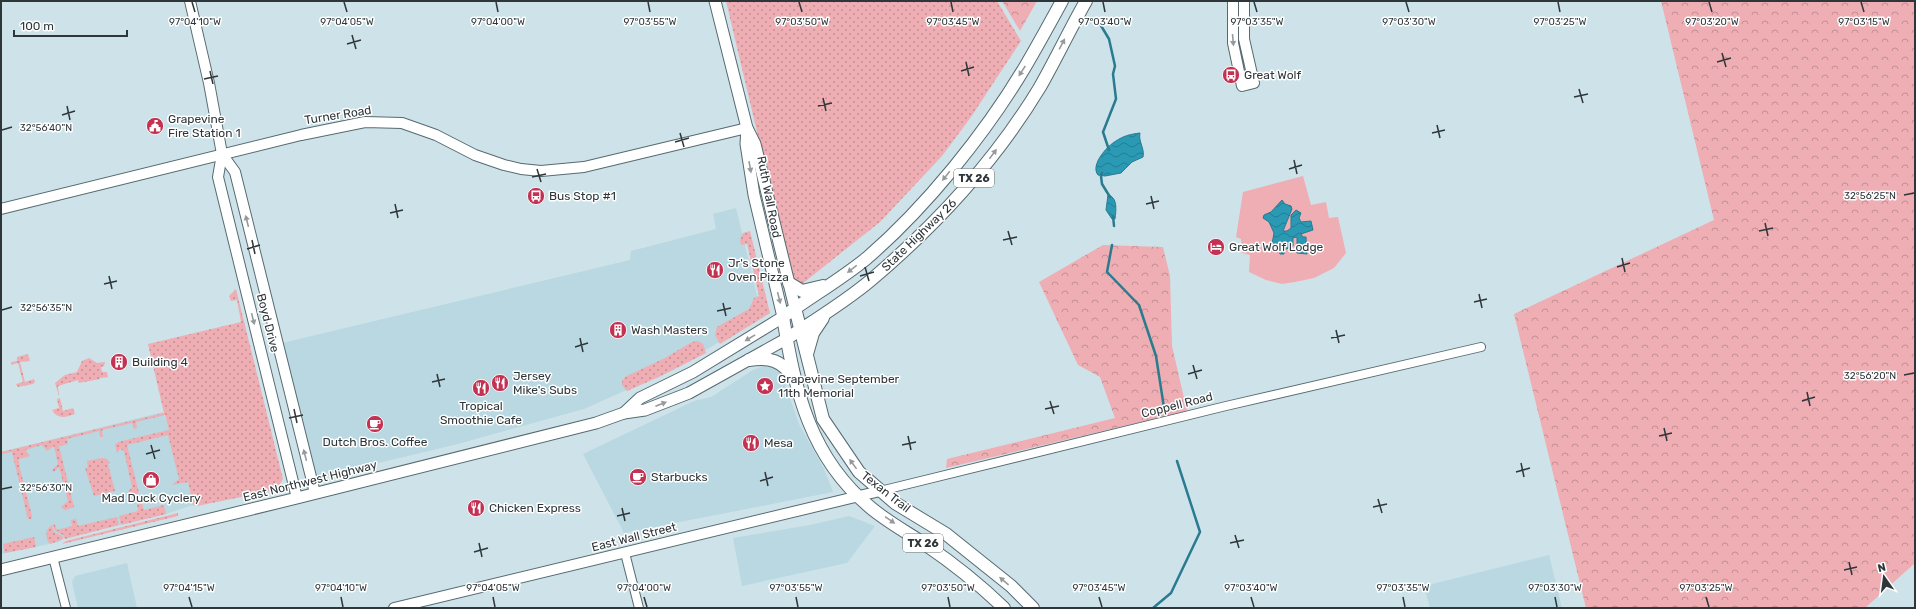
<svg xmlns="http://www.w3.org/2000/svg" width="1916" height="609" viewBox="0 0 1916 609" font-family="Rubik,sans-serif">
<defs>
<pattern id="grass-dots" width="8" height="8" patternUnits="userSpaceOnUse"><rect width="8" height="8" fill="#eeaeb3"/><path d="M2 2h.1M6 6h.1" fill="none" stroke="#c18e93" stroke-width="1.8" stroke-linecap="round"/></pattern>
<pattern id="forest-crowns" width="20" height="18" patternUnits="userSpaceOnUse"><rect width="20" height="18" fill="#eeaeb3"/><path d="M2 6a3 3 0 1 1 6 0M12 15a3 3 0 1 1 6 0" fill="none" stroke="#c18e93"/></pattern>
<pattern id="water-waves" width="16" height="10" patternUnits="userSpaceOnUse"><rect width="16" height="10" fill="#2999b4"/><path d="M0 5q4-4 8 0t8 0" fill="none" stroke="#247e93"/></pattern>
</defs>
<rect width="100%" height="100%" fill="#cde3e9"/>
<!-- built -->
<g fill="#b9d8e1">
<polygon points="736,208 762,316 678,367 584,409 454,445 311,479 278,344 630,260 631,251 716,229 713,214"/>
<polygon points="763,366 775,368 781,372 799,424 824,469 833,492 624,533 583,454 694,401 711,397 753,370"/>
<polygon points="163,412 188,482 193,505 166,514 65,538 59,542 1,554 1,452"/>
<polygon points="849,516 875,526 847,563 742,586 733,538 810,525"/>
<polygon points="1549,555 1562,608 1430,608 1424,586"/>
<polygon points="127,563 137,608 78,608 72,582 75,576"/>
</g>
<!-- grass -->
<g fill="url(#grass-dots)">
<polygon points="726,1 997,1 1021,41 971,117 942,156 880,222 802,284 791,275"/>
<polygon points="750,231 770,313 720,344 715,335 717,327 749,309 754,298 759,296 747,244 741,245 740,240 743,233"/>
<polygon points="236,289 283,479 276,490 197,506 193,505 188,482 172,485 179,479 168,435 127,445 139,493 132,496 128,495 127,493 132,487 124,451 120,449 117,453 115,445 118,442 169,430 165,415 136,422 137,428 134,429 132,423 102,430 103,437 100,437 99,431 67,439 68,444 59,446 74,507 65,510 61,507 68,501 59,467 54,472 52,470 58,464 54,446 47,451 42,445 25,450 30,456 19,459 19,465 32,516 31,519 28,519 12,452 1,454 1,452 164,413 148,344 241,322 237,300 231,301 229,296"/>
<polygon points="698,341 703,344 706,353 661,376 627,391 622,385 622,381 625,377 665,358 692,342"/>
<polygon points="28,354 30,361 20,362 25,382 34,379 35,382 33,384 18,387 16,384 23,382 18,363 11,365 11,362 17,361 17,357"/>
<polygon points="89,358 97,363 105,362 104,366 101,367 102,372 107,372 108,377 100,378 100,379 79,383 78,380 58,386 59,396 55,383 65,375 77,372 82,361"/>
<path d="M60 398 63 411 73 408 75 414C66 417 58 420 52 410L59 408 57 399Z"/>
<polygon points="102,458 107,459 110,463 108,464 115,491 94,496 85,468 88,467 87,461"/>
<polygon points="142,503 144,510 164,505 166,514 121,525 119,516 138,511 137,504"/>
<polygon points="178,513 178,516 62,544 66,541"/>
<polygon points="117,517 119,525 65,539 63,535 55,531 53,524 55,524 57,530 72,526 71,520 76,519 78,526"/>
<path d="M52 525 54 532 62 536 63 539 50 544C45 538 45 529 52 525Z"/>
<polygon points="34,537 36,547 5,553 3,544"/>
</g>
<!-- forest -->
<g fill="url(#forest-crowns)">
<polygon points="1002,1 1037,1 1020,31"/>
<polygon points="1661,1 1915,1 1915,563 1865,608 1586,608 1514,314 1714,220"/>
<polygon points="1103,245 1163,247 1170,276 1172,346 1187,411 946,468 947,459 1115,418 1100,377 1078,365 1039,282"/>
</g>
<!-- garden -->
<polygon fill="#eeaeb3" points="1303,176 1311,205 1326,202 1329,218 1338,217 1346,253 1334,268 1314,278 1295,282 1282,284 1266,280 1249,272 1250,255 1242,253 1241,239 1236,237 1243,192"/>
<!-- water -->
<g fill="url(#water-waves)" stroke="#2a7b8f">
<path d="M1140 133C1138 141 1145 149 1143 157L1132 162 1121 173 1105 176 1098 175C1090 165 1107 146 1116 141 1123 136 1131 134 1140 133Z"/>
<path d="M1108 195C1118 197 1116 211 1115 219H1112L1106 210Z"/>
<polygon points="1282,200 1285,204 1291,206 1292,209 1283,231 1287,231 1291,228 1291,215 1296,210 1301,213 1299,218 1301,222 1311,221 1313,230 1301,234 1303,237 1306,237 1307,254 1297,253 1297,237 1293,238 1293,246 1284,250 1284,254 1280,254 1279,250 1272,244 1274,233 1269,222 1263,218 1264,215 1271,212"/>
</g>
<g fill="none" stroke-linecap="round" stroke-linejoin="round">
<!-- stream -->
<g stroke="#2a7b8f" stroke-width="2.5">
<polyline points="1097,19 1109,39 1115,66 1113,74 1116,99 1103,132 1109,150"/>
<polyline points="1102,173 1101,176 1102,184 1110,197"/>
<polyline points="1113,216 1114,226"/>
<polyline points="1112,245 1107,272 1139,305 1156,356 1165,414"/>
<polyline points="1153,608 1171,593 1200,532 1177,461"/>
</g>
<defs>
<g id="minor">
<polyline points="880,491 1226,406 1481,347"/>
<polyline points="625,553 639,608"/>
<polyline points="53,557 66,608"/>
</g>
<g id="tertiary">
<polyline points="190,1 209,83 222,154 218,177 297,498"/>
<polyline points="1233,1 1233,43 1242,86 1254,83 1244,39 1244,1"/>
<polyline points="222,154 235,172 315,493"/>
<polyline points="1,209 301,135 365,122 402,123 436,135 475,155 504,165 521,169 541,171 584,167 747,128"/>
<polyline points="394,608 880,491"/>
</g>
<g id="secondary">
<polyline points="715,1 747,128 755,144 795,308"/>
<polyline points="624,413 640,398 693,372 783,317 754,195 746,144 747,128"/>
<polyline points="1,570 297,498 596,423 624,413 645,410 689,393 786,339"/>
</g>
<g id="primary">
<polyline points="789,283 802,291 823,286"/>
<polyline points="795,308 823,419 859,472 895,503 946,534 1011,586 1033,608"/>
<path d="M786 339C815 320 845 302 871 280 936 225 996 160 1040 87 1056 59 1070 29 1086 1"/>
<polyline points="807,354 813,333 823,318"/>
<path d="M749 360C770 357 781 360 794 378"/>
<path d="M1004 608C980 585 954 564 926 545 908 533 888 522 871 508 810 458 795 391 783 317 810 297 840 280 867 258 926 207 985 134 1025 67 1038 45 1050 23 1062 1"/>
</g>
</defs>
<!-- minor casing -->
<use href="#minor" stroke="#576a70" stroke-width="10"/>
<!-- tertiary casing -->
<use href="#tertiary" stroke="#576a70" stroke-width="12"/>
<!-- secondary casing -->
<use href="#secondary" stroke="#576a70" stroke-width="13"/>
<!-- primary casing -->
<use href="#primary" stroke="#576a70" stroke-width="14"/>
<!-- minor -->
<use href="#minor" stroke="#fff" stroke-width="8"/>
<!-- tertiary -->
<use href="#tertiary" stroke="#fff" stroke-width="10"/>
<!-- secondary -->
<use href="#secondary" stroke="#fff" stroke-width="11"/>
<!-- primary -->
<use href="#primary" stroke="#fff" stroke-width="12"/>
</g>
<!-- one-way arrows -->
<defs><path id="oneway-solid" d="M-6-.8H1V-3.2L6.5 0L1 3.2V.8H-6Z"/></defs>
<g fill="#969a9c">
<use href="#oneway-solid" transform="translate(1233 40) rotate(85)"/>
<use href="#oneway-solid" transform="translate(1062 44) rotate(-62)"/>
<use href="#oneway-solid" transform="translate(1022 71) rotate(123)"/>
<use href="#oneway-solid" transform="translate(993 154) rotate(-53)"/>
<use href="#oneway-solid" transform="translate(750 167) rotate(80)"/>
<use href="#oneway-solid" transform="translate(946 176) rotate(129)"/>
<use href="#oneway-solid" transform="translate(247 221) rotate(-104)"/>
<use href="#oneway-solid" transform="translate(852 269) rotate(142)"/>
<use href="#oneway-solid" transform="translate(779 298) rotate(76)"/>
<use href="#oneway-solid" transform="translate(253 319) rotate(76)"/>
<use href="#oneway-solid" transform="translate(750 338) rotate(149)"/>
<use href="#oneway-solid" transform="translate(661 404) rotate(-21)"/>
<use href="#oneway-solid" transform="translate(305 455) rotate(-104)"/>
<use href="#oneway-solid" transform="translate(853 464) rotate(-126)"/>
<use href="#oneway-solid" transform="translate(890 520) rotate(34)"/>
<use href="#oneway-solid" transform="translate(1004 581) rotate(-140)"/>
</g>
<!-- ticks -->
<path fill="none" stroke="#2e3639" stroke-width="1.5" d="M192 2 195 12M344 2 347 12M496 2 498 12M648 2 650 12M799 2 802 12M951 2 953 12M1103 2 1105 12M1254 2 1257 12M1406 2 1409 12M1558 2 1560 12M1709 2 1712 12M1861 2 1864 12M352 35 356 49M347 44 361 40M1722 53 1726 67M966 62 969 76M1717 62 1731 58M210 71 213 84M961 71 974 67M204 79 218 76M1579 89 1583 103M1574 97 1588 94M823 98 826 111M67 106 70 120M818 106 832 103M62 115 75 111M1437 125 1440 138M2 130 12 127M680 133 684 147M1432 133 1445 130M675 142 689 138M1294 160 1297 174M537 169 541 182M1289 169 1302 165M532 177 546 174M1904 195 1914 193M1151 196 1154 209M395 204 398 218M1146 204 1159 201M390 213 403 210M1765 223 1768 236M1008 231 1012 245M1759 231 1773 228M252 240 255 254M1003 240 1017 237M247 249 260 245M1622 258 1625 272M865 267 869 281M1617 267 1630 263M109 276 112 289M860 276 874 272M104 284 117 281M1479 294 1482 308M1474 302 1487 299M723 303 726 316M2 310 12 307M717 311 731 308M1336 330 1339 343M580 338 583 352M1331 338 1345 335M575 347 588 343M1193 365 1197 379M437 374 440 387M1188 374 1202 370M1904 375 1914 373M432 382 445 379M1807 392 1810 406M1050 401 1054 414M1802 401 1815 397M294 409 297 423M1045 409 1059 406M289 418 303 415M1664 428 1667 441M908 436 911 450M1659 436 1672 433M151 445 155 459M902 445 916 442M146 454 160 450M1521 463 1524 477M765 472 768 486M1516 472 1530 468M760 481 773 477M2 489 12 487M1378 499 1382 513M1373 507 1387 504M622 508 625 521M617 516 630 513M1235 535 1239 548M479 543 482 557M1230 543 1244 540M474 552 488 548M1849 562 1852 575M1844 570 1857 567M189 597 192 607M341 597 343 607M493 597 495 607M644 597 647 607M796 597 798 607M948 597 950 607M1099 597 1102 607M1251 597 1254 607M1403 597 1405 607M1555 597 1557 607M1706 597 1709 607"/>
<!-- icons -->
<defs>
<symbol id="bus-disc" viewBox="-11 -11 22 22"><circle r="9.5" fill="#c33252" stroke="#fff"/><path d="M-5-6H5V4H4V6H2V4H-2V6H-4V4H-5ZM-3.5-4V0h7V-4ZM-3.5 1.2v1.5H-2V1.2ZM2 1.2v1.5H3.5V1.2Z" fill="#fff"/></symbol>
<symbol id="civic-disc" viewBox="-11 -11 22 22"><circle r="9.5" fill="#c33252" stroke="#fff"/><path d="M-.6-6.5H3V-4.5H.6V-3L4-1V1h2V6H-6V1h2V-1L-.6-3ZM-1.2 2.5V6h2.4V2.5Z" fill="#fff"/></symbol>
<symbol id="hotel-disc" viewBox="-11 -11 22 22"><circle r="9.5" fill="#c33252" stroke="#fff"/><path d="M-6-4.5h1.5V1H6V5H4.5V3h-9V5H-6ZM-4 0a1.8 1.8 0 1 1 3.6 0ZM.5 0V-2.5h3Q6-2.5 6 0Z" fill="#fff"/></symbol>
<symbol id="restaurant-disc" viewBox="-11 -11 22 22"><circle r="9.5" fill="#c33252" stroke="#fff"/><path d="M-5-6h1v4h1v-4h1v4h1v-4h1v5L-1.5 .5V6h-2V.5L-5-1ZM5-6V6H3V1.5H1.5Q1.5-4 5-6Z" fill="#fff"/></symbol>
<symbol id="building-disc" viewBox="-11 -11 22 22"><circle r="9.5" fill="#c33252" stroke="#fff"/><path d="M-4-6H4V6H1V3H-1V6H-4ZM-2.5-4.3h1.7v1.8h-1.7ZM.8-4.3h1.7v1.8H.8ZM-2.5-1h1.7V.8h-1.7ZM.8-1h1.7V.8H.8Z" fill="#fff"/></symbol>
<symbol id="sight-disc" viewBox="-11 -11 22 22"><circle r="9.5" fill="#c33252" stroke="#fff"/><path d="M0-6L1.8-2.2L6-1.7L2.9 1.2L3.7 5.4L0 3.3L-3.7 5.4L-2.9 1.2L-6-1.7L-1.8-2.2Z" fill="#fff"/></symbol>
<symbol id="cafe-disc" viewBox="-11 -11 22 22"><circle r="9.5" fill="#c33252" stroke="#fff"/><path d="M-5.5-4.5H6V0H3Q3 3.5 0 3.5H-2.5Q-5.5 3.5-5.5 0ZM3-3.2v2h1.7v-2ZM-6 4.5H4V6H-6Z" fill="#fff"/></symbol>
<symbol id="shop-disc" viewBox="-11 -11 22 22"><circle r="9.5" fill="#c33252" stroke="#fff"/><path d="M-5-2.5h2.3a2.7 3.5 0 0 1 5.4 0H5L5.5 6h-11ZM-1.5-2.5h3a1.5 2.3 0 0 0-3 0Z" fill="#fff"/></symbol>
</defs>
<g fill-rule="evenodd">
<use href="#bus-disc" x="1221" y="65" width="20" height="20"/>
<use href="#civic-disc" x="145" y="116" width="20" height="20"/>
<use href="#bus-disc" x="526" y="186" width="20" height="20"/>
<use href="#hotel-disc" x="1206" y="237" width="20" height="20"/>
<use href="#restaurant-disc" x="705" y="260" width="20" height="20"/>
<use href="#building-disc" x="608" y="320" width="20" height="20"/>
<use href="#building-disc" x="109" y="352" width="20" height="20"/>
<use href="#restaurant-disc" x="490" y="373" width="20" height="20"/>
<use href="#sight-disc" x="755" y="376" width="20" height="20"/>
<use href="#restaurant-disc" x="471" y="378" width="20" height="20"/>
<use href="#cafe-disc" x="365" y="414" width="20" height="20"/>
<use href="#restaurant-disc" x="741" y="433" width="20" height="20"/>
<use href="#cafe-disc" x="628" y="467" width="20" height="20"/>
<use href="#shop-disc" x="141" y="470" width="20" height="20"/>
<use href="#restaurant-disc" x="466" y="498" width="20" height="20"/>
</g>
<g text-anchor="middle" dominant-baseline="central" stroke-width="3" stroke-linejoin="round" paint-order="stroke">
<!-- shield labels -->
<g fill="#fff" stroke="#6d7274" stroke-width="1">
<rect x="954" y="169" width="40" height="18" rx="3"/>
<rect x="903" y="534" width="40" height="18" rx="3"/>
</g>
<g font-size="11" font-weight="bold" fill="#2e3639">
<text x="974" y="178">TX 26</text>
<text x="923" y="543">TX 26</text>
</g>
<!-- poi labels -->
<g font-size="12" fill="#2e3639" stroke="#fff" text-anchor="start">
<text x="1244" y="75">Great Wolf</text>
<text x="168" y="119">Grapevine<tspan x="168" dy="14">Fire Station 1</tspan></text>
<text x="549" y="196">Bus Stop #1</text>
<text x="1229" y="247">Great Wolf Lodge</text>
<text x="728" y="263">Jr's Stone<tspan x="728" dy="14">Oven Pizza</tspan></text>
<text x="631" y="330">Wash Masters</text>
<text x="132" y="362">Building 4</text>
<text x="513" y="376">Jersey<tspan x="513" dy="14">Mike's Subs</tspan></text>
<text x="778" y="379">Grapevine September<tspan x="778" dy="14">11th Memorial</tspan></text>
<text x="481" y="406" text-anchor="middle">Tropical<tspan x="481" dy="14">Smoothie Cafe</tspan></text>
<text x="375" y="442" text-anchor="middle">Dutch Bros. Coffee</text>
<text x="764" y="443">Mesa</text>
<text x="651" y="477">Starbucks</text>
<text x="151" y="498" text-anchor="middle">Mad Duck Cyclery</text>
<text x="489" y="508">Chicken Express</text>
</g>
<!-- street labels -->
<g font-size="12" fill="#2e3639" stroke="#fff">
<text transform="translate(338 115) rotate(-9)">Turner Road</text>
<text transform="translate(769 197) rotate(79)">Ruth Wall Road</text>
<text transform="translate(919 235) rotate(-44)">State Highway 26</text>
<text transform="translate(268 323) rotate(76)">Boyd Drive</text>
<text transform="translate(1177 405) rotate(-14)">Coppell Road</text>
<text transform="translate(310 481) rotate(-14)">East Northwest Highway</text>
<text transform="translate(886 492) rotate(38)">Texan Trail</text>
<text transform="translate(634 537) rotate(-14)">East Wall Street</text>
</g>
</g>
<g font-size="10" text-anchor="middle" fill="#2e3639" stroke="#fff" stroke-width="3" stroke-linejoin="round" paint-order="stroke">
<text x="195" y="25">97°04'10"W</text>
<text x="347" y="25">97°04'05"W</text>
<text x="498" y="25">97°04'00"W</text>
<text x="650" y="25">97°03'55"W</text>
<text x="802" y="25">97°03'50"W</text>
<text x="953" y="25">97°03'45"W</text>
<text x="1105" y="25">97°03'40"W</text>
<text x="1257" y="25">97°03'35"W</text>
<text x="1409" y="25">97°03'30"W</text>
<text x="1560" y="25">97°03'25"W</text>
<text x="1712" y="25">97°03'20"W</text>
<text x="1864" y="25">97°03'15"W</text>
<text x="46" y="131">32°56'40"N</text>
<text x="1870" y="199">32°56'25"N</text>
<text x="46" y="311">32°56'35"N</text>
<text x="1870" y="379">32°56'20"N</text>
<text x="46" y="491">32°56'30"N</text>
<text x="189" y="591">97°04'15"W</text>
<text x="341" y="591">97°04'10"W</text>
<text x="493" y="591">97°04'05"W</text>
<text x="644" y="591">97°04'00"W</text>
<text x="796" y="591">97°03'55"W</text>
<text x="948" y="591">97°03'50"W</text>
<text x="1099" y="591">97°03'45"W</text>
<text x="1251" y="591">97°03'40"W</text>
<text x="1403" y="591">97°03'35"W</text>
<text x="1555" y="591">97°03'30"W</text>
<text x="1706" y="591">97°03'25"W</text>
</g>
<!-- border -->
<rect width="1916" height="609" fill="none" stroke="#2e3639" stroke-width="4"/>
<!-- north arrow -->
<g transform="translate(1884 577) rotate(346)" stroke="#ffffff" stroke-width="3" paint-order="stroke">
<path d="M0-3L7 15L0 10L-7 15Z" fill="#2e3639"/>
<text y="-6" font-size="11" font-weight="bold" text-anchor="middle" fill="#2e3639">N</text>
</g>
<!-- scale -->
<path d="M14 30v6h113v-6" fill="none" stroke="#2e3639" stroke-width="2"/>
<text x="20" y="30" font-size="12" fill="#2e3639" stroke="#ffffff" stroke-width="3" paint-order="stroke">100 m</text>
</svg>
